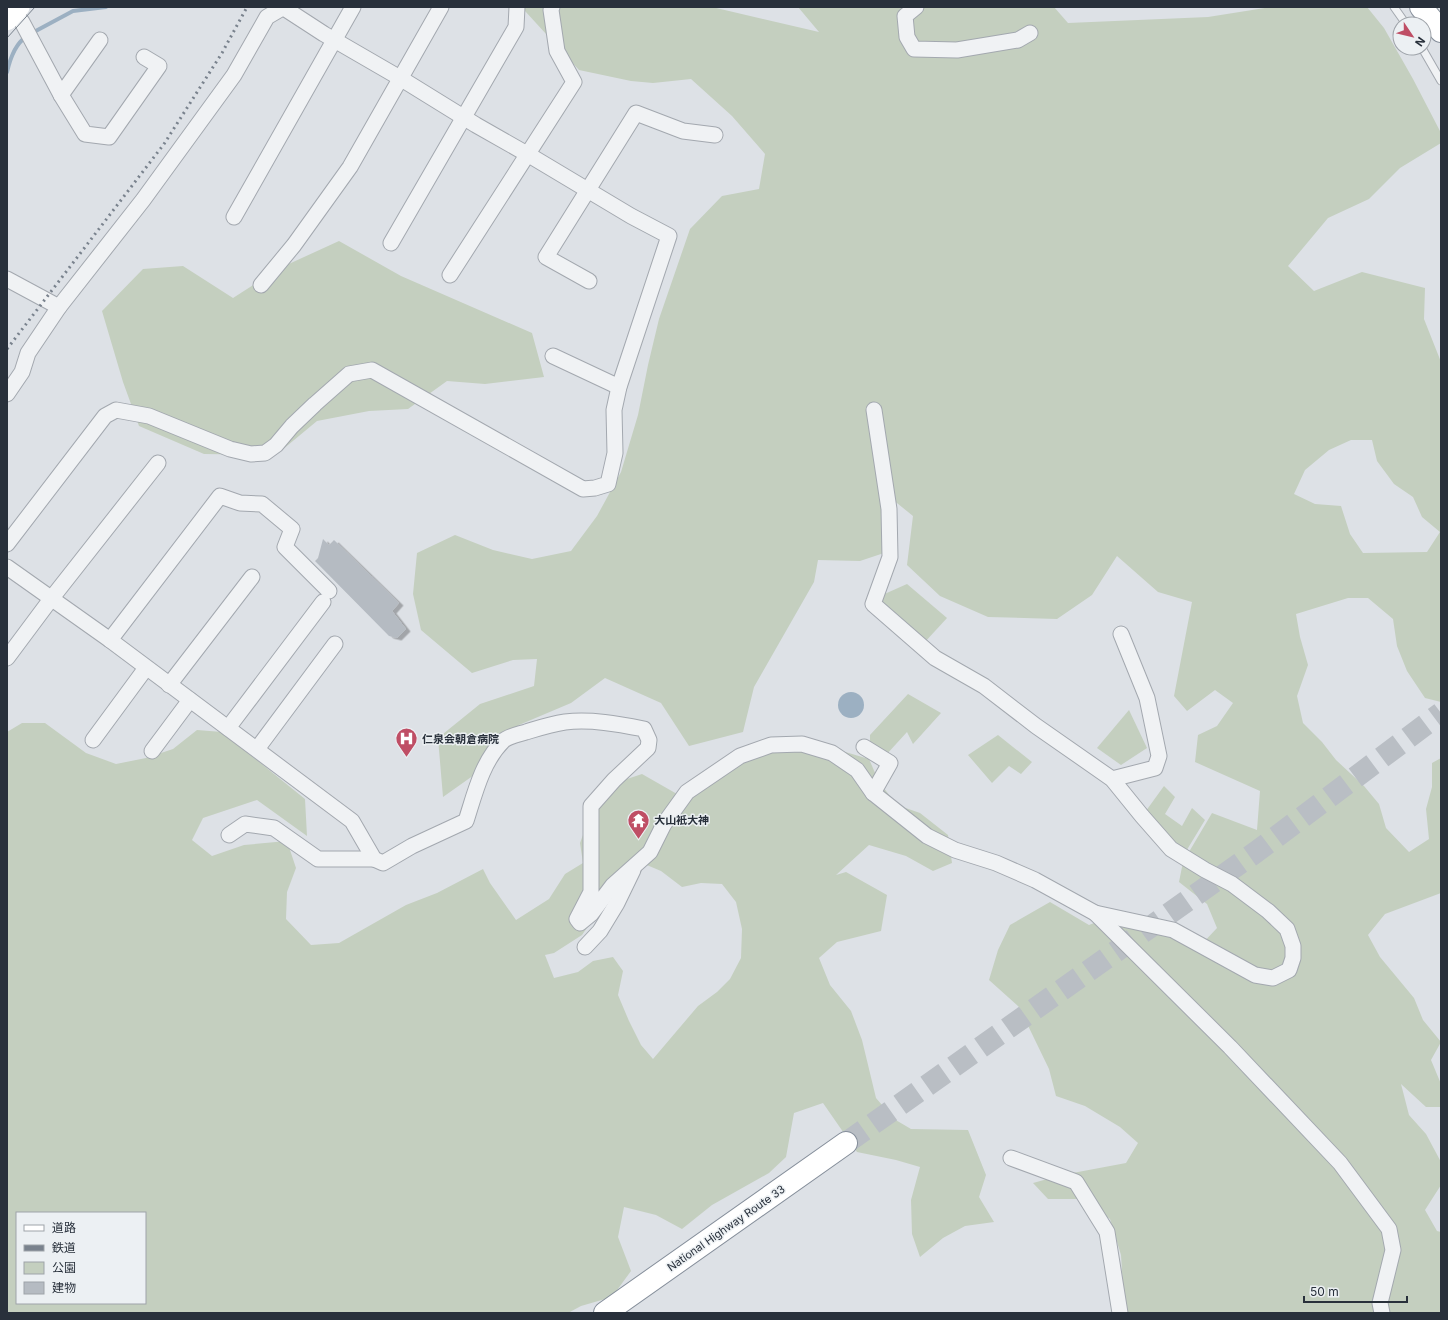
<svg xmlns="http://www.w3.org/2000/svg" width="1448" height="1320" viewBox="0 0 1448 1320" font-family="Inter,'Noto Sans JP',sans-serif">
<defs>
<filter id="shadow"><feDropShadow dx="4.5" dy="2.5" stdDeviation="0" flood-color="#0004"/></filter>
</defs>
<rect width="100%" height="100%" fill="#dde1e6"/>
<!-- green -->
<g fill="#c4cfbf" fill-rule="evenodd">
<path d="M525 7H712L819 32 798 7H1054L1068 23 1208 17 1271 7H1367L1384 28 1413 79 1441 133V143L1400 168 1369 199 1328 218 1288 266 1314 291 1362 272 1425 288 1424 319 1441 362V702L1425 698 1407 671 1397 646 1393 619 1368 598H1348L1296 614 1300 637 1308 665 1297 696 1303 723 1322 742 1336 760 1364 786 1379 804 1386 828 1409 852 1429 839 1426 809 1432 787V763L1441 758V893L1385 914 1368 935 1380 957 1414 998 1423 1020 1441 1042 1431 1060 1441 1084V1107H1426L1401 1084 1409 1115 1426 1134 1441 1162V1185L1425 1210 1437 1231 1441 1232V1313H1127L1124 1303 1121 1255 1110 1219 1083 1199H1048L1033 1183 1062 1175 1126 1163 1138 1143 1120 1127 1085 1106 1056 1096 1049 1069 1019 1007 989 980 998 950 1010 925 1050 902 1089 925 1117 914 1201 945 1217 928 1207 904 1179 882 1183 862 1212 813 1257 830 1260 791 1195 762 1198 735 1217 726 1233 703 1215 690 1187 711 1174 696 1192 602 1158 592 1117 556 1092 595 1057 619 988 617 940 596 907 565 913 516 892 499 884 553 860 561 818 560 814 582 754 687 743 732 689 746 661 703 605 678 571 703 519 725 490 746 474 775 443 797 438 738 480 704 534 686 537 659 513 660 472 673 421 630 413 594 417 553 455 535 493 550 532 559 571 551 597 516 621 472 638 415 648 365 659 319 690 229 722 196 759 189 765 154 732 116 691 79 653 83 631 81 579 70 525 11ZM1351 440H1372L1377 461 1394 484 1413 497 1422 517 1440 532 1427 552 1363 553 1350 534 1341 506 1315 504 1294 494 1305 470 1329 450Z"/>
<polygon points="339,241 401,276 532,333 544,377 485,384 447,381 408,409 369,411 317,421 276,455 204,454 139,426 123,382 102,311 143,269 183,266 233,298 280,268"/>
<polygon points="907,584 947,618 924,643 877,602 880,596"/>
<polygon points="908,694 941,713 913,744 907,732 886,755 870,743 870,735"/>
<polygon points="1129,710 1147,748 1121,765 1097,748"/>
<path d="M22 723H45L86 753 116 764 146 758 173 749 197 730 222 732 305 799 307 836 257 800 203 818 192 840 212 856 244 845 287 841 296 868 287 892 286 919 311 945 339 943 406 905 437 893 483 869 490 883 516 920 549 899 565 874 583 863 580 843 593 808 618 782 642 774 677 794 692 798 732 770 767 748 808 741 869 759 879 782 897 805 920 813 948 835 952 863 933 871 906 856 869 845 836 875 846 872 887 895 881 931 837 942 819 958 830 985 851 1011 862 1040 876 1098 894 1119 911 1129 968 1130 986 1175 979 1197 994 1222 965 1226 943 1238 920 1257 912 1234 911 1200 920 1167 896 1160 857 1152 823 1103 794 1113 786 1157 769 1173 712 1205 682 1229 656 1215 624 1207 618 1237 631 1271 612 1297 581 1306 568 1313H7V732ZM642 863 661 871 682 887 701 883 722 884 736 902 742 929 741 958 730 979 717 992 698 1006 653 1059 641 1045 629 1021 618 995 623 971 613 957 593 961 578 972 554 978 545 955 554 953 582 935 602 906ZM17 1213H145V1303H17Z"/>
<polygon points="998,735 1032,762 1021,774 1009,766 992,783 968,755"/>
<polygon points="1164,786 1175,797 1165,814 1182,826 1192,808 1205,820 1185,853 1143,815"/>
</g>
<!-- water -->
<circle fill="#9cb0c2" cx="851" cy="705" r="13"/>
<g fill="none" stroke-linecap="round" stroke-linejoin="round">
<!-- stream -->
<g stroke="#9cb0c2" stroke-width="4">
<polyline points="32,33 73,11 106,7"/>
<path d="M7 72C10 59 15 44 26 37"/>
</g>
</g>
<!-- building -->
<polygon fill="#b5bbc2" filter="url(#shadow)" points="323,539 329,545 334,540 399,603 392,611 406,629 397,638 389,636 315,561 318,558"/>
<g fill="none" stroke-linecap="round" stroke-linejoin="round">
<!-- trunk-tunnel -->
<polyline stroke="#b9bec4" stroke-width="22" stroke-dasharray="22 11" stroke-linecap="butt" points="846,1143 1256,852 1441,713"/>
<defs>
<g id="service">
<polyline points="1394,7 1406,24"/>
<polyline points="1422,48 1441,81"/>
</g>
<g id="minor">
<polyline points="916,7 905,16 907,37 914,49 957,50 1018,40 1030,33"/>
<polyline points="14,13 22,22 61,95 85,134 109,137 159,66 144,57"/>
<polyline points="61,95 100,40"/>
<polyline points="234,217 353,7"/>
<polyline points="391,243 516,27 517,7"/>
<polyline points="450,275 574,82 557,51 551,10 552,7"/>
<polyline points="7,279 59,307 143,200 234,75 267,17 284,7"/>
<polyline points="589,281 546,257 636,113 683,131 715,135"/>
<polyline points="261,285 294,245 350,167 441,7"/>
<polyline points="553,356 619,387"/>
<polyline points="7,394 22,372 28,353 59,307"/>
<polyline points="874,410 889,509 890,557 873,604 935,658 984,686 1036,726 1112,779 1142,816 1171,849 1205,870 1232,884 1268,911 1287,929 1293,946 1293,958 1289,970 1273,978 1255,975 1173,930 1095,913"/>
<polyline points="7,544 105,416 116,410 149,416 230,449 251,454 265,453 276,445 292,426 315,404 349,374 372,370 583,489 595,488 608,484 615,453 614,410 619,387 669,236 631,216 534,158 476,125 400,78 324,34 284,8"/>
<path d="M7 567 110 640 352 821 374 859 383 863 412 846 466 821C475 793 482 762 503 741 508 736 520 734 526 732 539 728 551 724 565 722 591 719 618 724 644 729L649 740 648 748 614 780 591 806V892L577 919 580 923 591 914 613 885 650 852 664 824 687 792 740 756 771 745 802 744 832 753 857 770 873 793 927 836 955 850 996 863 1035 880 1095 913 1230 1047 1340 1163 1389 1229 1393 1250 1380 1303 1382 1313"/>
<polyline points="110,640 220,496 240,503 262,504 292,529 285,547 329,591"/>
<polyline points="7,658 51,599 158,463"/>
<polyline points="169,685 252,577"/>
<polyline points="228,728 323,602"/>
<polyline points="93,740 146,668"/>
<polyline points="864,747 890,763 873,793"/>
<polyline points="257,749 335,644"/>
<polyline points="152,751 190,700"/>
<polyline points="1112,779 1155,768 1159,756 1147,698 1121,634"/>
<polyline points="229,835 245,824 274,828 318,859 374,859"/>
<polyline points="585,947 600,931 617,903 633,870"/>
<polyline points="1011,1158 1076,1182 1107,1232 1120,1313"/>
</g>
<polyline id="trunk" points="605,1313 846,1143"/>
<polyline id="motorway" points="1421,7 1441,31"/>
</defs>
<!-- service casing -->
<use href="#service" stroke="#a3a8af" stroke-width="9"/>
<!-- minor casing -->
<use href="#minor" stroke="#a3a8af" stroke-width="17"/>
<!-- trunk casing -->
<use href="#trunk" stroke="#868f9b" stroke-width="24"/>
<!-- motorway casing -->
<use href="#motorway" stroke="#868f9b" stroke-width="24"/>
<!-- service -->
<use href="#service" stroke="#f0f2f4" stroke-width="7"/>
<!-- minor -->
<use href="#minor" stroke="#f0f2f4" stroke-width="15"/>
<!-- secondary -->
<polyline stroke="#fff" stroke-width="21" points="7,20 19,7"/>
<!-- trunk -->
<use href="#trunk" stroke="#fff" stroke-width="22"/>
<!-- motorway -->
<use href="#motorway" stroke="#fff" stroke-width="22"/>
<!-- tram -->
<polyline stroke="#79828d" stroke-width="1" points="7,38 35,7"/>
<!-- rail -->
<polyline stroke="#79828d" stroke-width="3" stroke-dasharray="2 4" stroke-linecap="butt" points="7,349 164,144 222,53 247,7"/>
</g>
<!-- icons -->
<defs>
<symbol id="hospital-pin" viewBox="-11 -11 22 30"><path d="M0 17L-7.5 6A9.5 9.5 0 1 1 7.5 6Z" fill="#bf4e65" stroke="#ecf0f3"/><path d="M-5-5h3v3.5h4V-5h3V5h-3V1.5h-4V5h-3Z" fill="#fff"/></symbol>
<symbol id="temple-pin" viewBox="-11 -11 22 30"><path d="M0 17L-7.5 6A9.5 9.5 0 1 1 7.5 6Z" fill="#bf4e65" stroke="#ecf0f3"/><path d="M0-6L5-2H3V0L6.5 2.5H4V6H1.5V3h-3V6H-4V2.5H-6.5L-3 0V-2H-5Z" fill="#fff"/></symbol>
</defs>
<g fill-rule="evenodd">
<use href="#hospital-pin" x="394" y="726" width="25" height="34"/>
<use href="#temple-pin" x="626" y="808" width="25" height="34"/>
</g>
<g text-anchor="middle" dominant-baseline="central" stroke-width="3" stroke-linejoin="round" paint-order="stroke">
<!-- poi labels -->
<g font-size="11" font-weight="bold" fill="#28303b" stroke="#ecf0f3" text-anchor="start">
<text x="422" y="739">仁泉会朝倉病院</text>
<text x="654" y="820">大山衹大神</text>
</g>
<!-- street labels -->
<g font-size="11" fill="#28303b" stroke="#ecf0f3">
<text transform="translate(726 1228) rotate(-35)">National Highway Route 33</text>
</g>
</g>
<!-- border -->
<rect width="1448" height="1320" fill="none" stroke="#28303b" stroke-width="16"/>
<!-- legend -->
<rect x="16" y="1212" width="130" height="92" fill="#ecf0f3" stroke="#9ea3a9"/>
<rect x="24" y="1225" width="20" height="6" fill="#ffffff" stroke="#9ea3a9"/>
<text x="52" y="1232" font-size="12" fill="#28303b">道路</text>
<rect x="24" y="1245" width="20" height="6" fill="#79828d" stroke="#9ea3a9"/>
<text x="52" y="1252" font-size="12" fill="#28303b">鉄道</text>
<rect x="24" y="1262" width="20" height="12" fill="#c4cfbf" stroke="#9ea3a9"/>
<text x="52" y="1272" font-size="12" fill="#28303b">公園</text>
<rect x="24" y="1282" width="20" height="12" fill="#b5bbc2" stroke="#9ea3a9"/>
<text x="52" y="1292" font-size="12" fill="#28303b">建物</text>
<!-- north arrow -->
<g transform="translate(1412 36) rotate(125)"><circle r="19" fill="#ecf0f3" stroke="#9ea3a9"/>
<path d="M0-3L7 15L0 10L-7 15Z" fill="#bf4e65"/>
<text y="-6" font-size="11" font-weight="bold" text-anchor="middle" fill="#28303b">N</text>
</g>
<!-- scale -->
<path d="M1304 1296v6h103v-6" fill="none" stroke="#28303b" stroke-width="2"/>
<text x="1310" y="1296" font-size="12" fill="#28303b" stroke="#ecf0f3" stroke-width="3" paint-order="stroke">50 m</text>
</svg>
